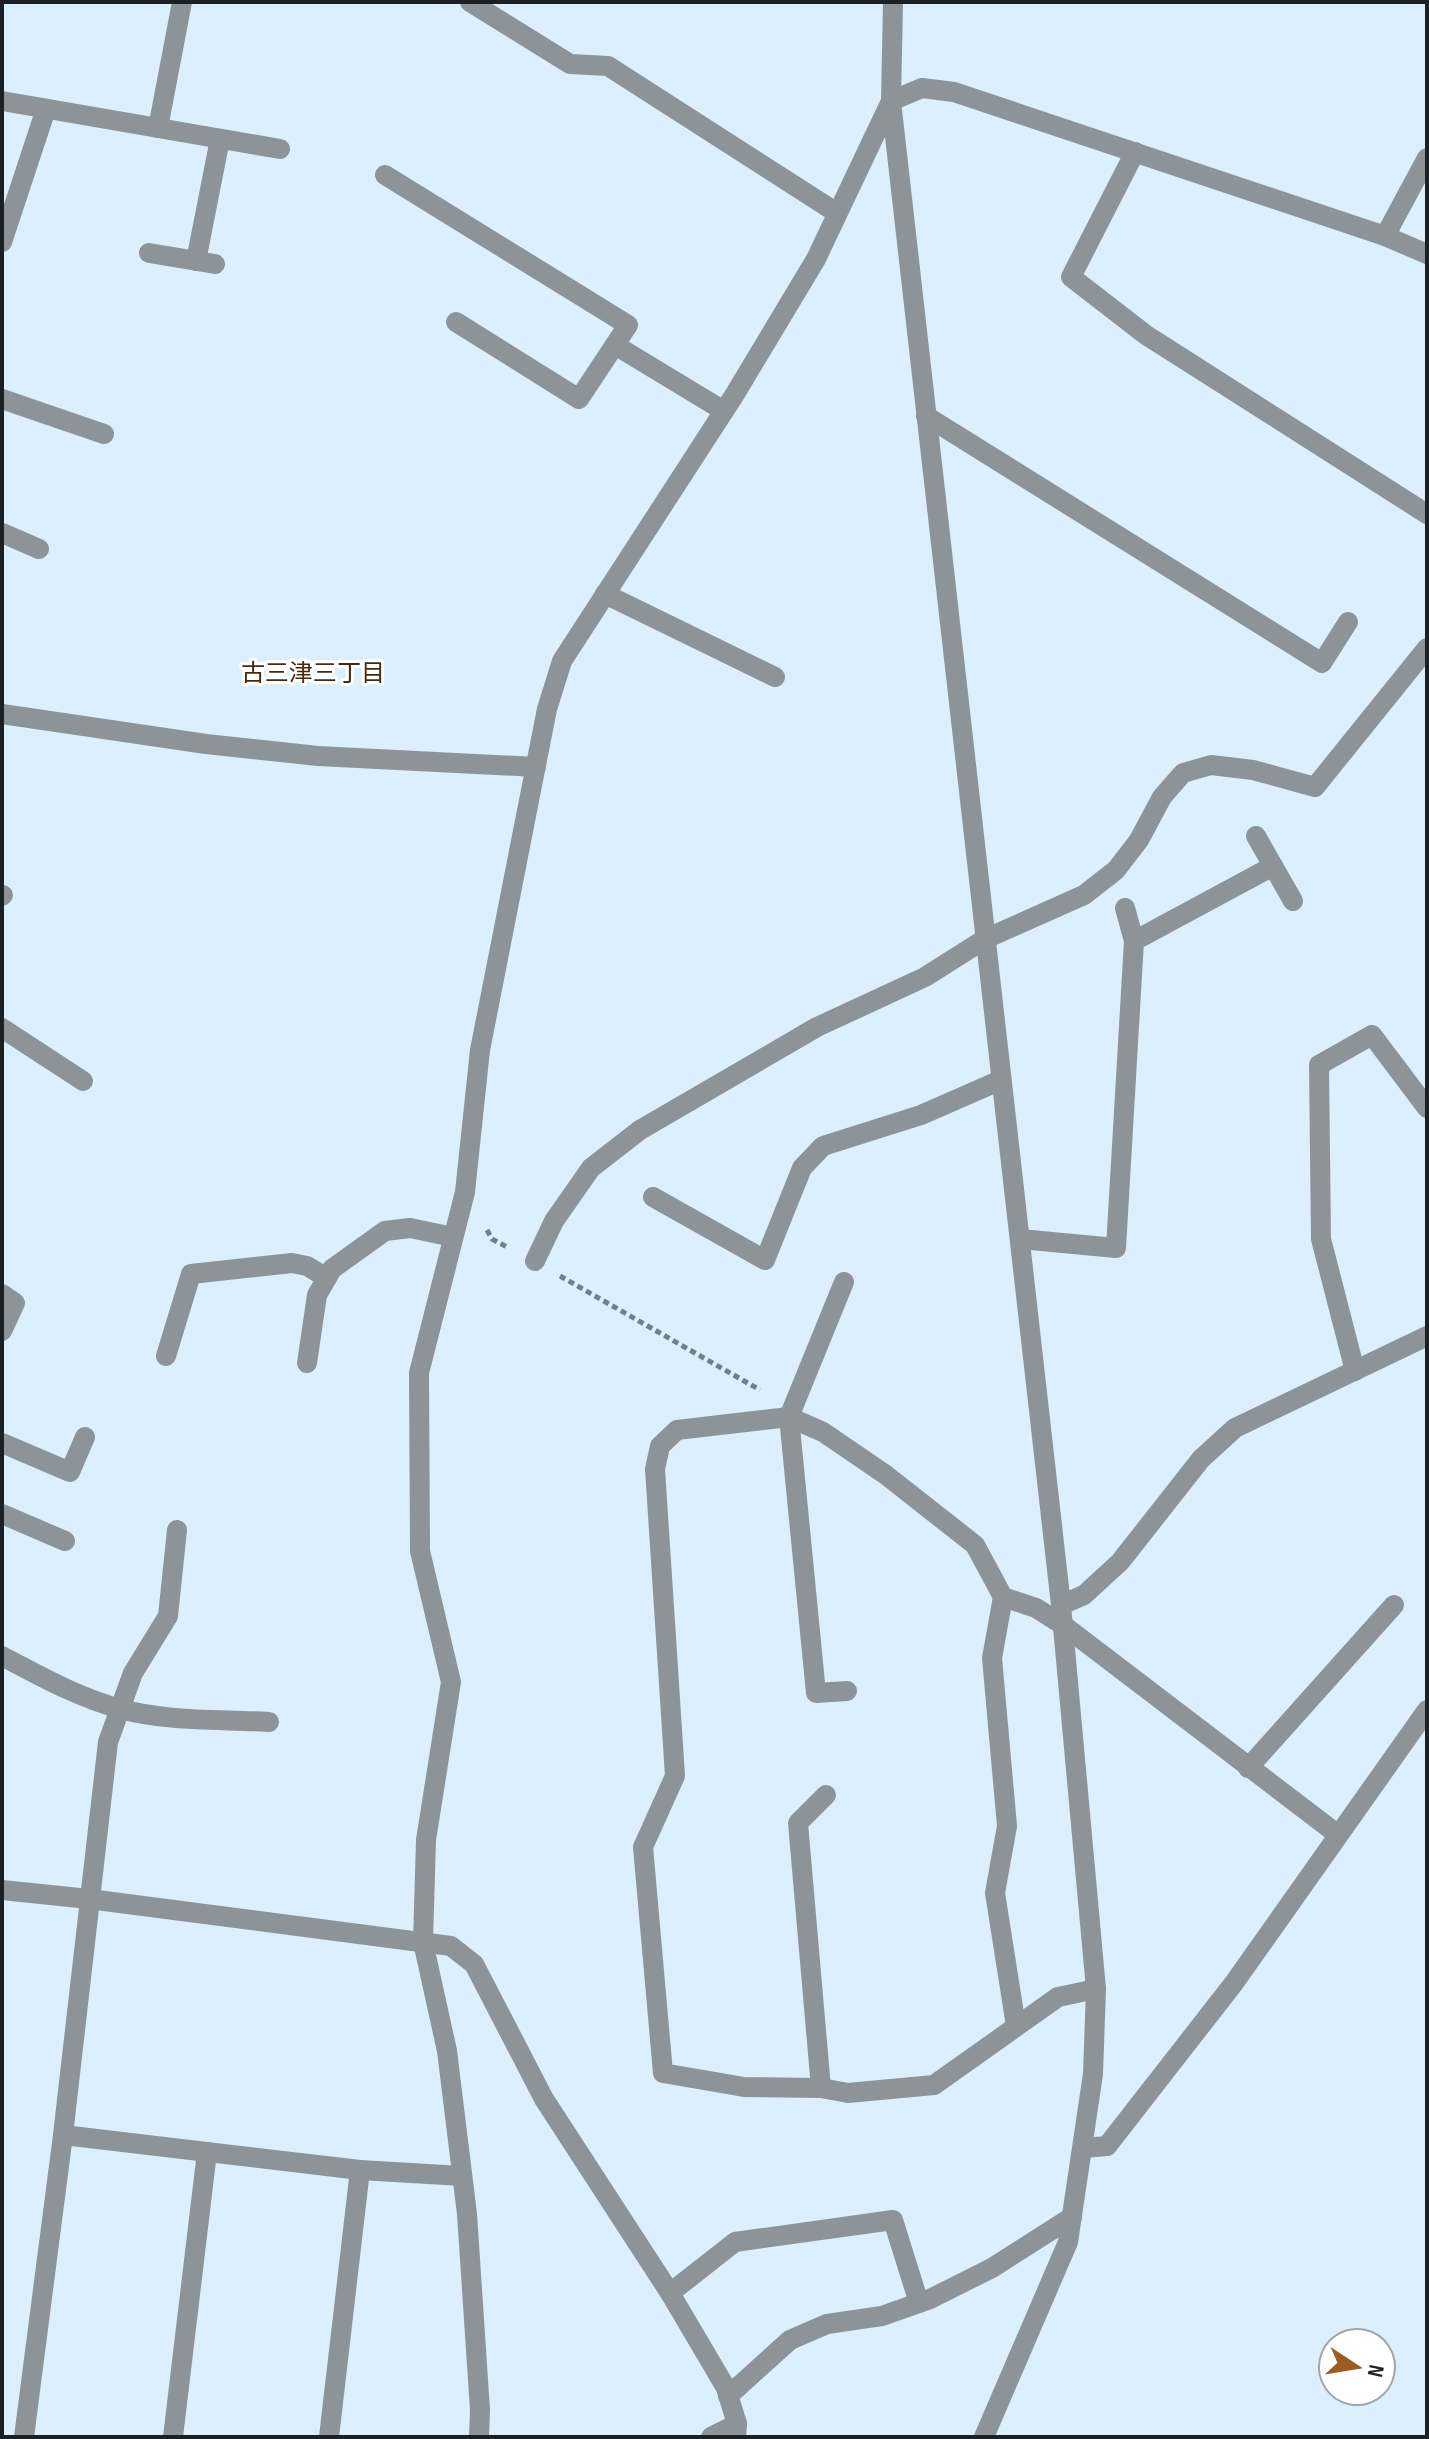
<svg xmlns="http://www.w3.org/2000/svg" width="1429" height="2439" viewBox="0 0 1429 2439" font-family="'Sofia Sans Condensed','Noto Sans JP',sans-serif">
<rect width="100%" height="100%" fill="#dbeffc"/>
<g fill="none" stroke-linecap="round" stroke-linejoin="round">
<!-- path -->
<g stroke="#727f88" stroke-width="5" stroke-dasharray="6 4" stroke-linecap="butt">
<polyline points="487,1230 492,1239 509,1248"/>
<polyline points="560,1276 760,1390"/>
</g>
<!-- street -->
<g stroke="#8c949a" stroke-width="20">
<polyline points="470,2 570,64 608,66 837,213"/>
<polyline points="893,2 891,101 1061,1605 1096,1989 1093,2074 1068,2242 984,2437"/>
<polyline points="2,101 280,149"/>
<polyline points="158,128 182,2"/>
<polyline points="1135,152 1071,277 1146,335 1427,514"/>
<polyline points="385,175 628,325 579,399 456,322"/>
<polyline points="1385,236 1427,158"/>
<polyline points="2,242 46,109"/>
<polyline points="149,253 215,264"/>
<polyline points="196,261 220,139"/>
<polyline points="615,345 724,411"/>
<polyline points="2,399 104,434"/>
<polyline points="926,416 1322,663 1348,622"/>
<polyline points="2,533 39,549"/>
<polyline points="605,594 775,677"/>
<polyline points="2,714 206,744 318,756 536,767"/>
<polyline points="1256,836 1293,901"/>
<polyline points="2,896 3,895"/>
<polyline points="1134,941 1273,866"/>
<polyline points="2,1028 83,1081"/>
<polyline points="653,1197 765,1260 802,1168 823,1146 921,1115 1001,1080"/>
<polyline points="1020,1239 1116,1248 1134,941 1125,908"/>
<polyline points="535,1261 554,1221 591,1168 640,1130 817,1027 925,977 985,939 1084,895 1116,870 1139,840 1162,797 1183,773 1211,765 1253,770 1315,787 1427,648"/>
<polyline points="844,1282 789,1417 816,1693 847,1691"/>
<polyline points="2,1294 15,1303 2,1331"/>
<polyline points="166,1356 191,1274 292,1263 307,1266 327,1278"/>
<polyline points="307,1363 317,1295 332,1269 385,1231 410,1228 453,1237"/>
<polyline points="1355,1371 1321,1239 1319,1065 1372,1035 1427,1108"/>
<polyline points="2,1443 70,1472 85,1437"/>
<polyline points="2,1514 65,1541"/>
<polyline points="1003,1597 992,1658 1007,1826 995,1893 1016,2026"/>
<polyline points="1061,1605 1084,1595 1120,1562 1201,1459 1235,1428 1427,1336"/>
<path d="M2 1656C40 1676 79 1698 121 1709 168 1722 220 1719 269 1722"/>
<polyline points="1248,1768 1394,1605"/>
<polyline points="2,1890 89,1899 451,1946 474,1964 544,2099 670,2293 726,2388 737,2424 736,2437"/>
<polyline points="1096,1989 1058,1997 934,2085 848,2093 821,2088 744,2087 663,2073 643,1847 675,1776 655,1469 660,1446 677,1430 789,1417 823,1432 886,1475 975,1545 1003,1597 1036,1608 1063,1625 1337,1834"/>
<polyline points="821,2088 798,1823 826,1795"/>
<polyline points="63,2135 360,2170 462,2176"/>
<polyline points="1083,2148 1107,2146 1234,1983 1427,1710"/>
<polyline points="670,2293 735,2242 893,2220 919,2303"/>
<polyline points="728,2396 790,2340 827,2324 882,2316 930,2299 992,2268 1072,2217"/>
<polyline points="24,2437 63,2135 108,1742 133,1673 168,1616 177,1530"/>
<polyline points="173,2437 207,2152"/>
<polyline points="329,2437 360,2170"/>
<polyline points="479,2437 480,2410 467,2214 447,2051 423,1942 426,1840 451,1682 420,1551 419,1373 465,1192 480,1050 547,709 562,661 735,394 816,259 891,101 922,88 954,92 1385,236 1427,254"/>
<polyline points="711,2437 737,2424"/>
</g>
</g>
<g text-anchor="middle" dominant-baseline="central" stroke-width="6" stroke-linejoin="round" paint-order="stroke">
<!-- neighbourhood labels -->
<g font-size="24" fill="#47290e" stroke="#fff">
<text x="313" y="673">古三津三丁目</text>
</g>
</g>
<!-- border -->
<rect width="1429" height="2439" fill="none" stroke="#1a2126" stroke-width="8"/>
<!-- north arrow -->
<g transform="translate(1357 2367) rotate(102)"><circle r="38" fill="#ffffff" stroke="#a3a6a8" stroke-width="2"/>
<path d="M0-6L14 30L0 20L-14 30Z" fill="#9c5c24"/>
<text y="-12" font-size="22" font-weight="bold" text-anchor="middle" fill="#1a2126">N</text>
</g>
</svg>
